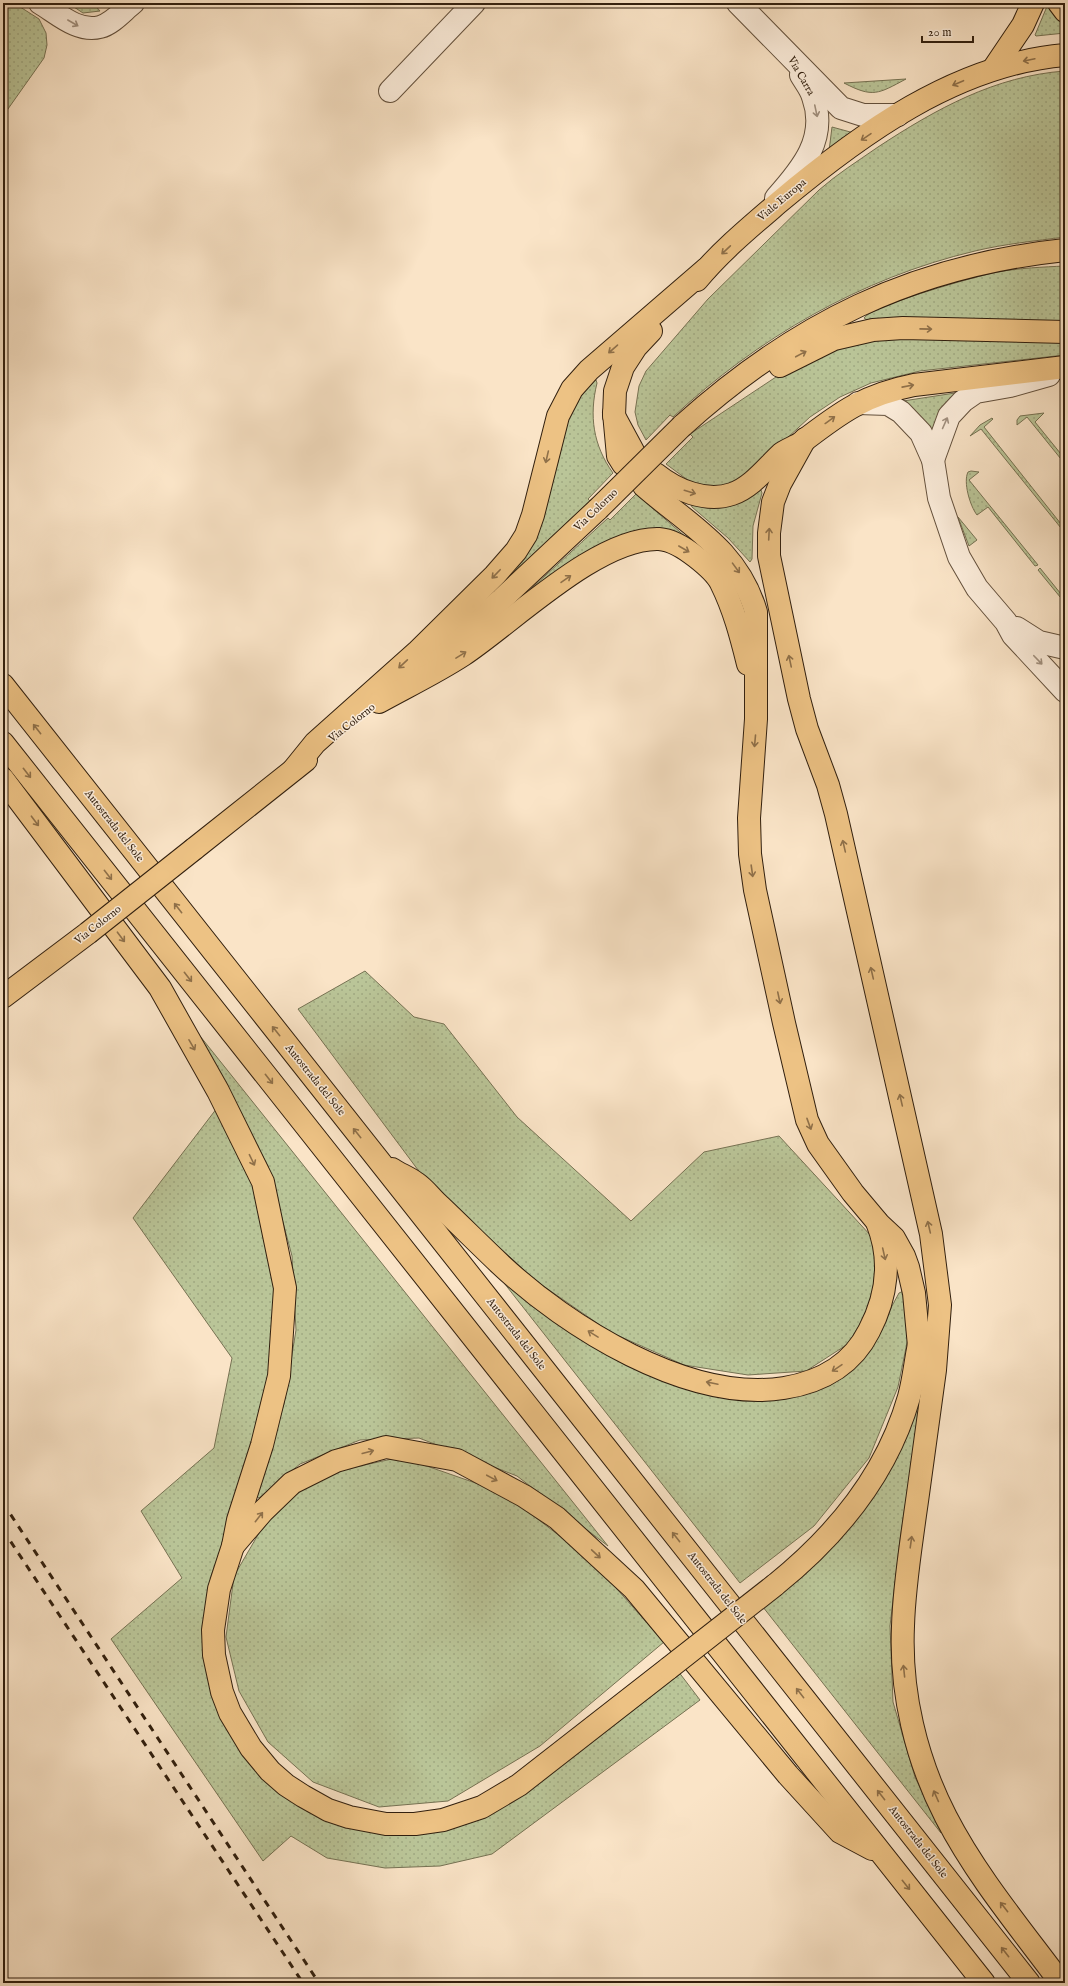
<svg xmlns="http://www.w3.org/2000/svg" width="1068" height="1986" viewBox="0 0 1068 1986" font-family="'IM FELL English',serif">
<defs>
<pattern id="grass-dots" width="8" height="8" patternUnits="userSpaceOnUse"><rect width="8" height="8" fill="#bac598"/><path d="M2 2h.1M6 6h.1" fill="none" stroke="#a0a982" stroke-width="1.8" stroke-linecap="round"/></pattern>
</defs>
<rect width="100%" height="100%" fill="#fae4c7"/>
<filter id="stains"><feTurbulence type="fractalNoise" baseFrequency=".005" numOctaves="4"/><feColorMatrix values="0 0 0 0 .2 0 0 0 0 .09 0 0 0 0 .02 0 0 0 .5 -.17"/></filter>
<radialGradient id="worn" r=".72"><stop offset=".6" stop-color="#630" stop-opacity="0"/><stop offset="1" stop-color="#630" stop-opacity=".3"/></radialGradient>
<!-- grass -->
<g fill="url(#grass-dots)" stroke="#767253">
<polygon points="3,3 14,3 39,19 46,33 47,45 44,58 3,116"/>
<polygon points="68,3 75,3 77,5 80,3 93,3 100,11 83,13"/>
<polygon points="1048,4 1065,24 1065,33 1036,36 1035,35"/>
<path d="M1065 71V237C1035 241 1004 244 975 251 861 278 758 338 673 417L670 415 646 440 638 425 635 412 639 386 646 371 708 299 819 190C837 174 858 161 878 147 936 109 995 76 1065 71Z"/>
<path d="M906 79C878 94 873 98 844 83Z"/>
<polygon points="832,127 854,133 829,151"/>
<path d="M1065 266V325L867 320 864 318C873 305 977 276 997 272 1020 268 1043 267 1065 266Z"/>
<polygon points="878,337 1065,340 1065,355 920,371 871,383 840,397 810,417 737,484 710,488 689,481 666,464 693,437 690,434 782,373 812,357"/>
<path d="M591 380H596L597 383C589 416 593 445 613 473L588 499 590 501 509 577H506L568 420 580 397Z"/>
<polygon points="955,393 934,435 903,401"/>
<polygon points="1044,413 1035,422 1065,459 1065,464 1027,417 1017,425 1017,420 1020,416"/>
<polygon points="992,418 993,419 984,427 1065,529 1065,533 981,429 970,436 980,425"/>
<path d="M971 471 979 472 969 480 1038 565 1035 566 988 507 977 515C970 506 963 482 968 472Z"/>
<path d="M761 490 762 493 753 526 752 559 750 562 728 538 692 507 691 505C701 502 713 507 723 507 742 506 747 495 761 490Z"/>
<polygon points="636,494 694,544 673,536 521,598 608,518 610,520"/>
<polygon points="958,517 977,540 969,546"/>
<polygon points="1040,568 1065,599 1065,603 1038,570"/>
<polygon points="365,971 414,1017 444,1024 517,1117 631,1221 704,1152 779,1136 872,1237 876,1263 871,1305 848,1344 806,1371 748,1375 684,1365 610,1332 536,1281 424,1178 298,1009"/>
<polygon points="192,1026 608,1546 517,1476 419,1438 360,1440 300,1464 259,1498 254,1495 284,1404 296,1330 292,1256 268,1166"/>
<polygon points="217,1108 257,1188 276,1276 272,1372 240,1493 211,1576 204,1638 217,1700 306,1805 453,1825 678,1671 700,1700 492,1854 440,1866 385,1868 327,1858 291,1836 263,1861 111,1639 182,1578 141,1511 214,1448 232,1358 133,1218"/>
<polygon points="482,1255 621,1359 781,1394 873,1341 899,1293 906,1290 909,1333 898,1387 869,1458 814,1526 740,1583"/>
<polygon points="925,1374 900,1540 890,1626 893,1702 915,1777 941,1833 759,1602 822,1551"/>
<polygon points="401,1457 504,1493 592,1561 664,1642 540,1746 448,1801 379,1807 313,1782 268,1742 239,1691 226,1637 234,1576 266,1521 319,1475"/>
</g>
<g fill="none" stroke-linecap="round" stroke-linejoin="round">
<defs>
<g id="minor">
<path d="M40 3C57 13 78 33 100 27 112 24 123 11 133 3"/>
<polyline points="738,3 841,108 863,115 898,115"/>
<polyline points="390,91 474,3"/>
<path d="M776 198C802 169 828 138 813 97 811 89 805 82 801 75"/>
<polyline points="858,403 888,404 901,412 921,433 933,460 939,498 959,557 977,588 1006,622 1013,635 1065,691"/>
<polyline points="933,460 949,416 963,401 976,392 1010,386 1049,375"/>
<polyline points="1017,628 1039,642 1065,648"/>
</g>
<g id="major">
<polyline points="1059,3 1065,11"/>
<polyline points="994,68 1023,25 1033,3"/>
<path d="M697 280C720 252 750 227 778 203 859 135 956 64 1065 55"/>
<polyline points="780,366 834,339 873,330 903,328 1065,332"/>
<path d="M682 426C795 324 912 266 1065 250"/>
<polyline points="634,453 614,416 615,391 623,367 636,347 651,331"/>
<path d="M656 474C676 490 706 503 732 494 752 487 766 468 781 454 787 449 796 447 802 442 841 412 864 395 914 385L1065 367"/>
<polyline points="405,682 502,599 598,509"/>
<polyline points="294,769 315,743 417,652 495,575 516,551 526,535 533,515 558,416 572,389 589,370 706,269"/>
<polyline points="194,849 306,760"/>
<polyline points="3,997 88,933"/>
</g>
<g id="highway">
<polyline points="614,413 618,456 623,464"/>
<path d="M805 439 780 484 773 502 769 533V556L799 699 807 729 828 785 836 814 931 1234 940 1305 935 1370C928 1419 922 1467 915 1515 910 1552 904 1589 903 1626 900 1692 916 1759 946 1817 977 1877 1021 1929 1061 1983"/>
<path d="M644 486C690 526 738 550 756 612V719L749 818 750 854 755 890 784 1023 807 1120 818 1144 853 1193 879 1224 894 1238 904 1256 908 1267 914 1293 919 1346"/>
<polyline points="3,685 1029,1983"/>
<path d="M379 702C406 687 437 672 463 655 513 622 598 537 659 539 672 540 686 549 696 557 705 564 716 573 721 583 734 609 741 636 748 664"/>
<polyline points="3,743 984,1983"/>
<polyline points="3,779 160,988 218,1091 263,1182 285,1288 279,1376 262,1445 238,1520 233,1546 219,1589 213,1630 214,1655 222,1692 230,1713 251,1748 270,1771 286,1785 303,1796 328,1810 349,1817 386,1824 415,1824 443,1820 482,1807 519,1785 669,1668"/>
<path d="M392 1169C399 1174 408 1177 416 1183 425 1189 432 1199 440 1206 460 1225 480 1245 500 1264 567 1327 688 1403 784 1388 821 1382 852 1365 869 1331 887 1297 892 1259 877 1222"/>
<polyline points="233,1546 263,1511 292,1483 336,1461 386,1447 457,1460 524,1496 557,1518 634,1589 788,1775 840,1832 872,1849"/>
<path d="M775 1585C837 1535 887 1475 909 1397 915 1375 916 1352 922 1331"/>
</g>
</defs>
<!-- minor casing -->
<use href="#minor" stroke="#63503c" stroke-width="24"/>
<!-- major casing -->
<use href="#major" stroke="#311f0e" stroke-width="24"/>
<!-- highway casing -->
<use href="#highway" stroke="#311f0e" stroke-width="24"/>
<!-- minor -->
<use href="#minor" stroke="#fceddb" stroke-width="22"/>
<!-- major -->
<use href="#major" stroke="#edc284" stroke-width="22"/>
<!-- highway -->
<use href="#highway" stroke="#edc284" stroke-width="22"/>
<!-- rail -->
<g stroke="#311f0e" stroke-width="3" stroke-dasharray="7 7" stroke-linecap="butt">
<polyline points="3,1503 319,1983"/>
<polyline points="3,1530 303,1983"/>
</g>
<defs>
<g id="major-bridge">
<polyline points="598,509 682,426"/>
<polyline points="88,933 194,849"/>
</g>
<polyline id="highway-bridge" points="669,1668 775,1585"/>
</defs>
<!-- major-bridge casing -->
<use href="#major-bridge" stroke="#311f0e" stroke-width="24" stroke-linecap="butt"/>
<!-- highway-bridge casing -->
<use href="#highway-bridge" stroke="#311f0e" stroke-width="24" stroke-linecap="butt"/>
<!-- major-bridge -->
<use href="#major-bridge" stroke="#edc284" stroke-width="22"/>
<!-- highway-bridge -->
<use href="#highway-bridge" stroke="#edc284" stroke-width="22"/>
</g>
<!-- one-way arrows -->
<defs><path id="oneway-shaft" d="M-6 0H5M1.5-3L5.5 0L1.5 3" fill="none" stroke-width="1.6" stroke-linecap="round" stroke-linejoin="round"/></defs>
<g stroke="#a1907f">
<use href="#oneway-shaft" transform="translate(73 23) rotate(30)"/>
<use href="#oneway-shaft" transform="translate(816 111) rotate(78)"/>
<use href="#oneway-shaft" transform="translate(945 423) rotate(-66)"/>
<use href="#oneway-shaft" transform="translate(1038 660) rotate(46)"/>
</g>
<g stroke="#8f7049">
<use href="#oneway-shaft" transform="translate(1029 60) rotate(168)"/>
<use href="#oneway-shaft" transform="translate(958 83) rotate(157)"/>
<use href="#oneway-shaft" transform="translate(866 137) rotate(146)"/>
<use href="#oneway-shaft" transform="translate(726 250) rotate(137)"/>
<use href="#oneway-shaft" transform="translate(926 329) rotate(1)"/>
<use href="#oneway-shaft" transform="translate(613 349) rotate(139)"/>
<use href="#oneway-shaft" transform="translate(801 354) rotate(-28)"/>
<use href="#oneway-shaft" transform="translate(908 386) rotate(-11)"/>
<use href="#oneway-shaft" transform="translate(830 420) rotate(-36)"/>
<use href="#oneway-shaft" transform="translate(547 457) rotate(103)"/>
<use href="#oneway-shaft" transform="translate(690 492) rotate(17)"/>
<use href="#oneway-shaft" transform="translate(769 534) rotate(-87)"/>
<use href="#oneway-shaft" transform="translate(684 549) rotate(30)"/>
<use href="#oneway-shaft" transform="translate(736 568) rotate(54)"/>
<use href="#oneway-shaft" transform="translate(496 574) rotate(134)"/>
<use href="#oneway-shaft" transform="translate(566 579) rotate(-35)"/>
<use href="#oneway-shaft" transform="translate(461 655) rotate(-32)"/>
<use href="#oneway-shaft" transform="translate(790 661) rotate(-102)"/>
<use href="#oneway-shaft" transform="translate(403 664) rotate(137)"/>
<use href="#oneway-shaft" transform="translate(37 729) rotate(-128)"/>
<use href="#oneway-shaft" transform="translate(755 741) rotate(95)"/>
<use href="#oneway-shaft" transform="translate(27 773) rotate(52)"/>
<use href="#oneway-shaft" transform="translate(35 821) rotate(53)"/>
<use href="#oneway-shaft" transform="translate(844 846) rotate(-103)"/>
<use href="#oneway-shaft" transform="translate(752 871) rotate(82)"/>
<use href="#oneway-shaft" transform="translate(108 875) rotate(52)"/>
<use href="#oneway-shaft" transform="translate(178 908) rotate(-128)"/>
<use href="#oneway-shaft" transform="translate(121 937) rotate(53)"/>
<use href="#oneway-shaft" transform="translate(872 973) rotate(-103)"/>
<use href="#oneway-shaft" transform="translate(188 977) rotate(52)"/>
<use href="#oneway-shaft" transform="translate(779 998) rotate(78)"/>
<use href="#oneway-shaft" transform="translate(276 1031) rotate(-129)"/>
<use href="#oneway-shaft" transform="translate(192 1045) rotate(60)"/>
<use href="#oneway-shaft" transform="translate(269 1079) rotate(52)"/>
<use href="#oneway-shaft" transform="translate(901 1100) rotate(-103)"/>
<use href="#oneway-shaft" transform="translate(809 1124) rotate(70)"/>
<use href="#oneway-shaft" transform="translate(357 1133) rotate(-129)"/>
<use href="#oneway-shaft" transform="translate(252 1160) rotate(64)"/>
<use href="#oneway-shaft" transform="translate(929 1227) rotate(-103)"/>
<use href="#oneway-shaft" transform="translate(884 1254) rotate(77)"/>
<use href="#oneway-shaft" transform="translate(593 1334) rotate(-148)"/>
<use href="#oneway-shaft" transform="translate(837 1368) rotate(146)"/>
<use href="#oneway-shaft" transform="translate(712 1383) rotate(-168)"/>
<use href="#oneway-shaft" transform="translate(368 1452) rotate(-15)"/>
<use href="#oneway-shaft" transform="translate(492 1478) rotate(28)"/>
<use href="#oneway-shaft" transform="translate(259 1517) rotate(-52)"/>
<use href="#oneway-shaft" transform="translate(676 1537) rotate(-128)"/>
<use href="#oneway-shaft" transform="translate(911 1542) rotate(-82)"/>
<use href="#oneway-shaft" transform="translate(596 1554) rotate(43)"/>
<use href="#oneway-shaft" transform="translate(904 1671) rotate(-96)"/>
<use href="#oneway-shaft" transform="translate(800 1693) rotate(-128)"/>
<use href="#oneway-shaft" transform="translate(881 1795) rotate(-128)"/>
<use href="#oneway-shaft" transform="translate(936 1796) rotate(-114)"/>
<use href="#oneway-shaft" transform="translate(906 1885) rotate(51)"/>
<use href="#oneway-shaft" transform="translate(1004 1907) rotate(-128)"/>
<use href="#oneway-shaft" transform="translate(1005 1952) rotate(-128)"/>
</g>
<g text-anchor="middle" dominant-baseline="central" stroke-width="3" stroke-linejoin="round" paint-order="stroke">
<!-- street labels -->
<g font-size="11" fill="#311f0e" stroke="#fceddb">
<text transform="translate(801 76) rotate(60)">Via Carra</text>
<text transform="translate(782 200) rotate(-40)">Viale Europa</text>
<text transform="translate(596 510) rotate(-44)">Via Colorno</text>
<text transform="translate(352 723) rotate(-38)">Via Colorno</text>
<text transform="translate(114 826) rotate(52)">Autostrada del Sole</text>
<text transform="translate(98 925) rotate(-38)">Via Colorno</text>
<text transform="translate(315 1080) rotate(51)">Autostrada del Sole</text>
<text transform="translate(516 1334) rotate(52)">Autostrada del Sole</text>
<text transform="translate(717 1588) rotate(52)">Autostrada del Sole</text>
<text transform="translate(918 1842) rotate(52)">Autostrada del Sole</text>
</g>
</g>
<!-- margin -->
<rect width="1068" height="1986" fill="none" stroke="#fae4c7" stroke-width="16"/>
<rect x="4" y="4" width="1060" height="1978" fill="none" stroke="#311f0e" stroke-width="2"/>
<rect x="8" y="8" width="1052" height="1970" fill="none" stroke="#311f0e"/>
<!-- scale -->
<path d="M922 36v6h51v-6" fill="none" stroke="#311f0e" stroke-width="2"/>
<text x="928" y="36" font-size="12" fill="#311f0e" stroke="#fceddb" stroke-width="3" paint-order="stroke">20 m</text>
<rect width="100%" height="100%" filter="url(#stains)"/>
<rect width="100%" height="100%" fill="url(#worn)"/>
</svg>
